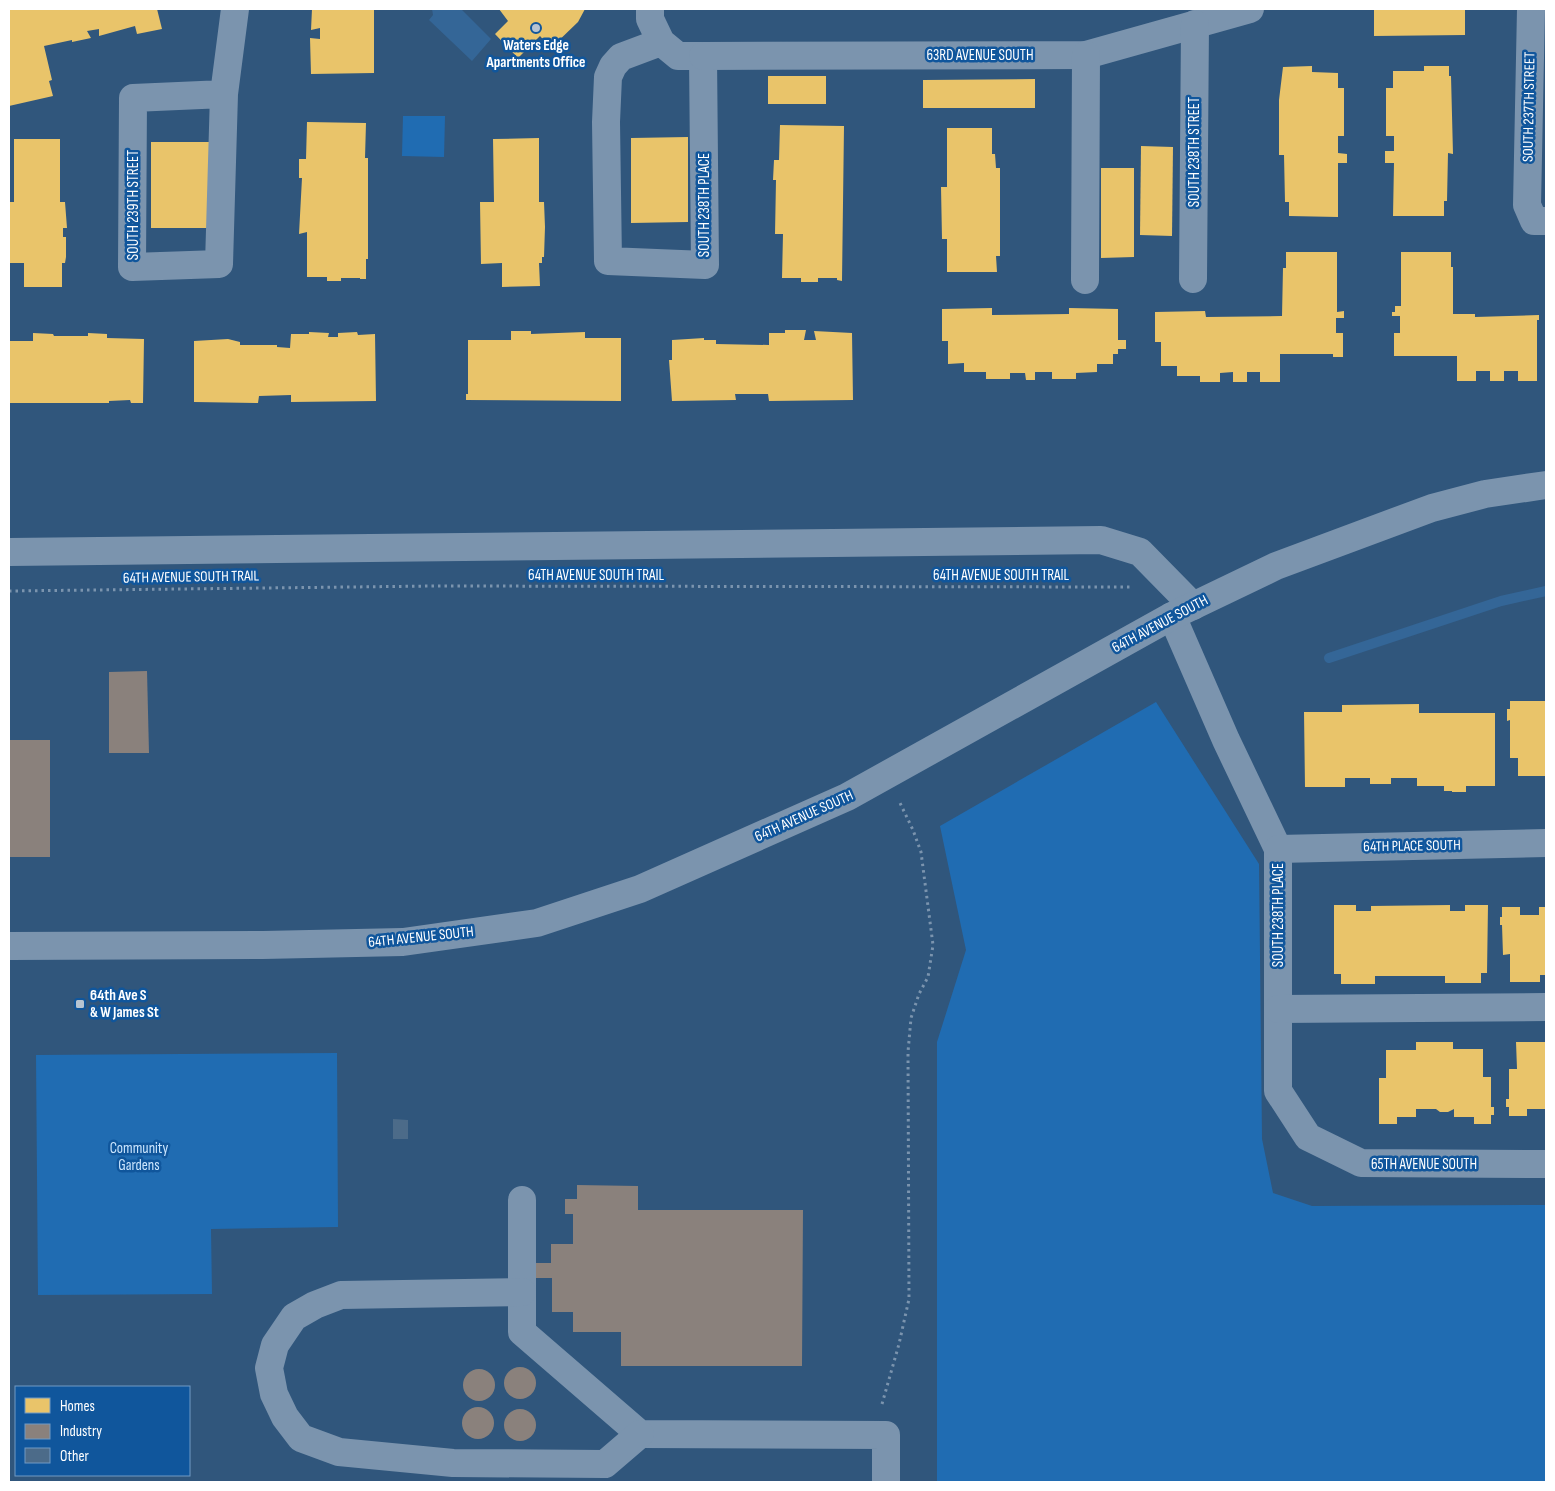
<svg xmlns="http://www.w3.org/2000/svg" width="1555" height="1491" viewBox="0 0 1555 1491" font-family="'Sofia Sans Condensed',sans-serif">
<rect width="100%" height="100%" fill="#30567c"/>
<!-- green -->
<g fill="#206cb2">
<polygon points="403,116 445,116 444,157 402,156"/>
<polygon points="1156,702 1259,864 1262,1139 1273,1193 1312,1206 1546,1205 1546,1482 937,1482 937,1042 966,950 940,826"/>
<polygon points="337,1053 338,1227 211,1229 212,1294 38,1295 36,1055"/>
</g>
<!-- water -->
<polygon fill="#346697" points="432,9 461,9 491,39 472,61 429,20 433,15"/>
<!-- homes -->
<g fill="#e9c46a">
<polygon points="9,9 157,9 162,29 137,34 135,26 99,36 99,29 87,31 91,38 72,42 72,40 44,46 52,80 49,81 53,96 9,106"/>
<polygon points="312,9 374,9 374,73 311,74 310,38 320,39 320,28 311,30"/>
<polygon points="499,9 585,9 578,22 551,48 540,36 518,58 495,34 508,21"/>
<polygon points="1374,9 1465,9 1465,35 1374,36"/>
<polygon points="1312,66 1312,72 1338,73 1338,88 1344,88 1344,136 1338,136 1338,153 1347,154 1347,163 1338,163 1338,217 1289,216 1289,202 1285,202 1284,155 1279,155 1279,100 1283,67"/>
<polygon points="1424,66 1449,66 1449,76 1451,76 1453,154 1448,153 1447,201 1444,201 1444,216 1393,216 1394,163 1385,163 1385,151 1394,151 1394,136 1386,136 1386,88 1393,88 1393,71 1424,71"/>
<rect x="768" y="76" width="58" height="28"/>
<polygon points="1035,79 1035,108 923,108 923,80"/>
<polygon points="307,122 366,123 365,158 368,158 368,259 366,259 366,279 360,279 360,278 341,278 341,281 327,281 327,277 307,277 307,232 299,234 302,178 299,178 299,159 306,159"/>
<polygon points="780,125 844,126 842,281 837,280 837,278 818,278 818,282 801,282 801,278 782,278 783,234 775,234 776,180 773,180 774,160 779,160"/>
<polygon points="947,128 992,128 992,154 995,154 996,168 1000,168 1000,256 996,256 997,272 947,272 947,239 942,239 941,187 947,187"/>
<polygon points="688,137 688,222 631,223 631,138"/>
<polygon points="539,138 539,202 544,202 545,227 544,257 542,257 542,263 539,263 540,286 502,287 502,263 481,264 480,202 494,202 493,139"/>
<polygon points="14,139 60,139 60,202 65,202 67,228 63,228 63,237 66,237 66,257 65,263 62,263 62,287 24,287 24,263 9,263 9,202 14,202"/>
<rect x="151" y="142" width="58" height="86"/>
<polygon points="1141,146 1173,147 1172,236 1140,235"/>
<polygon points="1101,168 1134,168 1134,257 1101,258"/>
<polygon points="1286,252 1337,252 1337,312 1344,311 1344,318 1336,318 1336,333 1343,333 1343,357 1333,357 1333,354 1280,354 1280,382 1260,382 1260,372 1247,372 1247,382 1233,382 1233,372 1220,373 1220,382 1200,382 1200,376 1177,376 1177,366 1161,366 1161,342 1155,342 1155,312 1205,311 1206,317 1282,316 1283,268 1286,268"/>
<polygon points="1401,252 1451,252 1451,267 1453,267 1453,314 1475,314 1475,317 1539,315 1539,320 1537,320 1537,381 1518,381 1518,371 1504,371 1504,381 1490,381 1490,371 1476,371 1476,381 1457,381 1457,356 1394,356 1394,333 1400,333 1400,316 1392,316 1392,312 1395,312 1395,306 1401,306"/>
<polygon points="992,308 992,315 1069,314 1069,308 1118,309 1118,340 1126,340 1126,349 1118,349 1118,354 1113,354 1113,364 1097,364 1097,372 1076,373 1076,379 1052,379 1052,372 1035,372 1035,380 1026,380 1025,373 1010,373 1010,379 986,379 986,372 964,372 964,363 948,364 948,341 942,341 942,309"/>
<polygon points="785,330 806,330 804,340 816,340 814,331 852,333 853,400 769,401 768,394 735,394 736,400 672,401 669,360 672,360 672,340 704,338 704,340 716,340 716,344 769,345 769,333 785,333"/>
<polygon points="511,331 531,331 531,334 585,332 585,338 621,338 621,401 466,400 466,394 468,394 468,340 511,340"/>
<polygon points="309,332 329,333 328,337 338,337 338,333 357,332 358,335 375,334 376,401 291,402 291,395 259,396 258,403 194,402 194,341 228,339 240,342 240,345 277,345 277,347 290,348 291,334 309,334"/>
<polygon points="33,333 53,334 54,336 88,336 88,333 107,334 107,338 144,339 143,403 131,403 130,400 109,401 109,403 9,403 9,341 33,341"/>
<polygon points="1510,701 1546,701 1546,776 1518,776 1518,758 1510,758 1510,720 1507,721 1507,709 1510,709"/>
<polygon points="1419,704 1419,713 1495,713 1495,786 1466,786 1466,792 1452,792 1452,791 1444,791 1444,786 1417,786 1417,778 1391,778 1391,784 1370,784 1370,778 1345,778 1345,787 1305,787 1304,712 1342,712 1342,705"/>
<polygon points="1334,905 1356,905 1356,911 1371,911 1371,906 1450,905 1450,911 1465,911 1465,905 1488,905 1487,973 1481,973 1481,983 1445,983 1445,976 1375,976 1375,984 1341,984 1341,974 1334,974"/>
<polygon points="1502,907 1520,907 1520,915 1539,915 1539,907 1546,907 1546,975 1540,975 1540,982 1510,982 1510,954 1503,955 1502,925 1500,925 1500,917 1502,917"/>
<polygon points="1416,1042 1453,1042 1453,1049 1483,1049 1483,1077 1491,1077 1491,1107 1494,1107 1494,1115 1491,1115 1491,1124 1474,1124 1474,1117 1454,1117 1454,1109 1448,1112 1440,1112 1436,1109 1416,1109 1416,1117 1397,1117 1397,1124 1379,1124 1379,1078 1386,1078 1386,1050 1416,1050"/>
<polygon points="1516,1042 1546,1042 1546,1109 1527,1109 1527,1116 1509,1116 1509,1107 1506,1107 1506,1099 1509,1099 1509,1069 1517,1069"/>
</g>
<!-- industry -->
<g fill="#8a817c">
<polygon points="147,671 149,753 109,753 109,672"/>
<rect x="9" y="740" width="41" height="117"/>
<polygon points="577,1185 638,1186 638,1210 803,1210 802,1366 621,1366 621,1332 573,1332 573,1312 552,1312 552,1278 533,1278 533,1263 551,1263 551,1244 573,1244 573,1214 565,1214 565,1199 577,1199"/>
<circle cx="520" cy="1383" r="16"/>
<circle cx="479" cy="1385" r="16"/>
<circle cx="478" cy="1423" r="16"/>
<circle cx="520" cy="1425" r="16"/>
</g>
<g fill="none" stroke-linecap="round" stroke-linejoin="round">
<!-- stream -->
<polyline stroke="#346697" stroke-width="10" points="1329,658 1501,601 1546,591"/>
</g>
<!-- building -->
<polygon fill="#4c6b89" points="393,1119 408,1120 408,1139 393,1139"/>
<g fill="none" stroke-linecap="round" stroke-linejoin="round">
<!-- path -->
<g stroke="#7b94ae" stroke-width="3" stroke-dasharray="2.5 4" stroke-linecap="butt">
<polyline points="9,591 435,586 1130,587"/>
<polyline points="882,1404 899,1344 909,1299 908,1052 911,1018 919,994 928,977 933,945 921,852 913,830 900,803"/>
</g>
<!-- minor -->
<g stroke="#7b94ae" stroke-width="28">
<polyline points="650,9 650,19 661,42 678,56 703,56 705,265 608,261 606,122 608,77 613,66 621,57 661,42"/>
<polyline points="1531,9 1527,205 1534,221 1546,221"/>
<polyline points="703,56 1086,55 1250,9"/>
<polyline points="224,94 133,98 132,267 219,264 224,94 235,9"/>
<polyline points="1193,279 1195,24"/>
<polyline points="1085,280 1086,55"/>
<path d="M9 552C373 546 737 546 1101 540L1140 552 1193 606"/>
<polyline points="1172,616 1226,740 1278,849 1278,1091 1308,1137 1361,1163 1546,1164"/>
<polyline points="1278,849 1546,843"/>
<polyline points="9,946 263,945 403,942 537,923 640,889 847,797 1172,616 1276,566 1432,508 1485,494 1546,485"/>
<polyline points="1278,1009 1546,1007"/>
<polyline points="522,1200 522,1332 640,1434 886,1435 886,1482"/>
<polyline points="522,1292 341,1295 315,1305 294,1317 275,1345 269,1368 274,1394 285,1417 301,1438 339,1452 453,1463 605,1464 640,1434"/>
</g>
</g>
<!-- markers -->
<g fill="#b7c4d1" stroke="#10569c" stroke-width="2">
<circle cx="536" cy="28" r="5"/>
<rect x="75" y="999" width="10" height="10" rx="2.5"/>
</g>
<g text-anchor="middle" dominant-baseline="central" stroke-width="5" stroke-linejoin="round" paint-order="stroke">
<!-- poi labels -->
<g font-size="15" font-weight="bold" fill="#fff" stroke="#10569c">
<text x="536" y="45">Waters Edge<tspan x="536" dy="17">Apartments Office</tspan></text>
<text x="90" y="995" text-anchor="start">64th Ave S<tspan x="90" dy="17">&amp; W James St</tspan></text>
</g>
<!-- street labels -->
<g font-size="15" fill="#fff" stroke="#10569c">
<text x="980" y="55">63RD AVENUE SOUTH</text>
<text transform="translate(1529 107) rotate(-89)">SOUTH 237TH STREET</text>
<text transform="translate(1194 152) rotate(-90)">SOUTH 238TH STREET</text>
<text transform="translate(133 205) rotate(-90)">SOUTH 239TH STREET</text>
<text transform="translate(704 205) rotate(-90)">SOUTH 238TH PLACE</text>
<text x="596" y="575">64TH AVENUE SOUTH TRAIL</text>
<text x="1001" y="575">64TH AVENUE SOUTH TRAIL</text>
<text transform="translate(191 577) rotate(-1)">64TH AVENUE SOUTH TRAIL</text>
<text transform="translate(1160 624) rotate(-28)">64TH AVENUE SOUTH</text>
<text transform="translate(804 816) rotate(-24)">64TH AVENUE SOUTH</text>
<text transform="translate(1412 846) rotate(-1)">64TH PLACE SOUTH</text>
<text transform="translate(1278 915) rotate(-90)">SOUTH 238TH PLACE</text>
<text transform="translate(421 937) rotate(-6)">64TH AVENUE SOUTH</text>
<text x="1424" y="1164">65TH AVENUE SOUTH</text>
</g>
<!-- park labels -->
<g font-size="15" fill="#cce6fe" stroke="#10569c">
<text x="139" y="1148">Community<tspan x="139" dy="17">Gardens</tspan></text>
</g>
</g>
<!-- border -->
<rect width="1555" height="1491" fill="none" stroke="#ffffff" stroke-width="20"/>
<!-- legend -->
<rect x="15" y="1386" width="175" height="90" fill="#10569c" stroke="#709ac4"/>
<rect x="25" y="1398" width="25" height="15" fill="#e9c46a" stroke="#709ac4"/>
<text x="60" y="1411" font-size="15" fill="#ffffff">Homes</text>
<rect x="25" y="1424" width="25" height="15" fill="#8a817c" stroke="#709ac4"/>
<text x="60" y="1436" font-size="15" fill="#ffffff">Industry</text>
<rect x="25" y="1448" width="25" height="15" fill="#4c6b89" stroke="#709ac4"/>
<text x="60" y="1461" font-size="15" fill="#ffffff">Other</text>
</svg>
